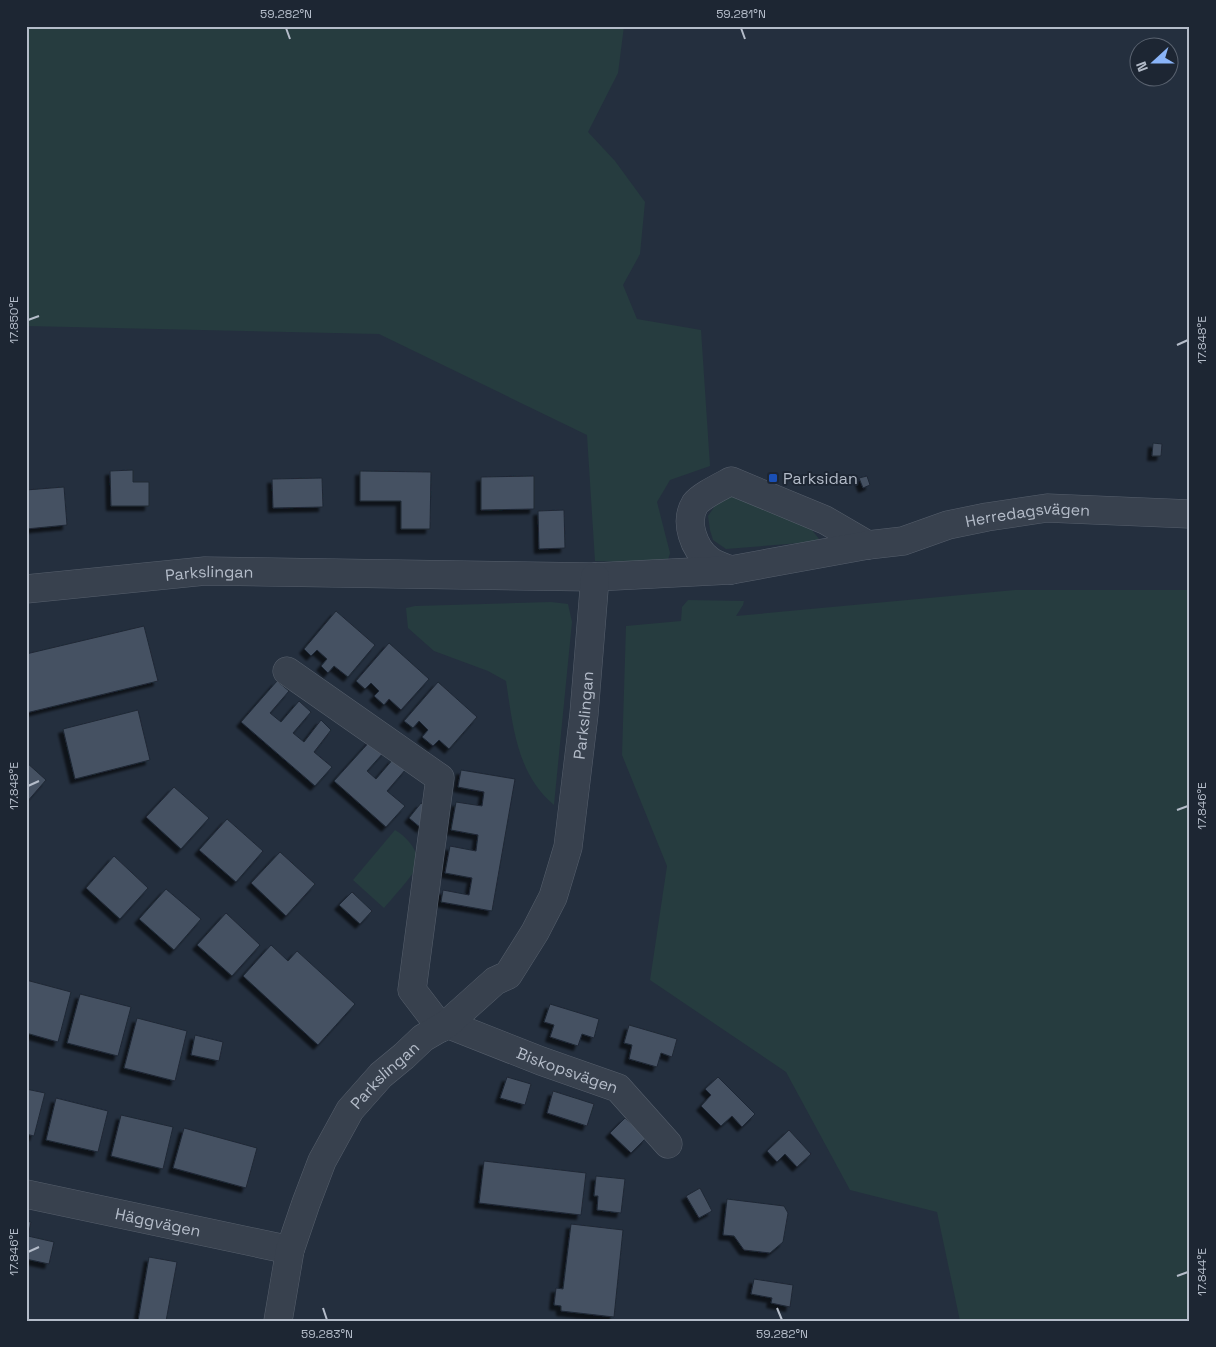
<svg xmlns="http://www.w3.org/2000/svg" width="1216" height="1347" viewBox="0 0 1216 1347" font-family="'Space Grotesk',sans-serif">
<defs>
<filter id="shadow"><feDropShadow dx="-4.5" dy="4.5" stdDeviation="1" flood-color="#0009"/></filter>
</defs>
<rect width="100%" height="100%" fill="#242f3e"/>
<!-- green -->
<g fill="#263c3f">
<polygon points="26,26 624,26 618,73 588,132 615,161 645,202 640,254 623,285 637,319 701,330 710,466 670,480 657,502 670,553 668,560 650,563 595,561 587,435 379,334 26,326"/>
<polygon points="740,496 812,530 819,539 812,542 726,549 713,540 710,530 708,516 719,500 726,497"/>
<polygon points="1015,590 1190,590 1190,1321 960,1321 937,1212 850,1190 786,1072 650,980 667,866 622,755 626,626 681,621 682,607 688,600 744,601 743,605 736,616"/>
<path d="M551 602 568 604 572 622 554 805C517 774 513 727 506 681L488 671 434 651 408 628 406 608 415 606Z"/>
<path d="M395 830C407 837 422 853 416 868 414 874 390 901 384 908L353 880Z"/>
</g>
<!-- building -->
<g fill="#455162" stroke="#1f2835" filter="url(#shadow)">
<polygon points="1153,443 1162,444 1161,456 1152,456"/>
<polygon points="133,470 133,482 149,482 149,506 111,506 110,471"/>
<polygon points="360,471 431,472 430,529 401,529 401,501 360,501"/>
<polygon points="534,476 534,509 481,510 481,477"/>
<polygon points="867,476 870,485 863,488 859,478"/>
<polygon points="322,478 323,507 273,508 272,479"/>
<polygon points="64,487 67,525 26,529 26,490"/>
<polygon points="564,510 565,548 539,549 538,511"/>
<polygon points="336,611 375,645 348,677 334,666 328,673 321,666 327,659 317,650 311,656 304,649"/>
<polygon points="144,626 158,681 26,713 26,654"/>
<polygon points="389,643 429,679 401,710 389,699 384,705 374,696 379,691 371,683 365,689 356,681"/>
<polygon points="277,681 289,691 270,713 281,722 299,701 311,712 293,733 304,742 321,720 331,730 314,752 332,767 315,786 241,722"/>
<polygon points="438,682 477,717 449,749 439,740 433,746 422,737 428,730 419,721 413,728 404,721"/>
<polygon points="138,710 150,760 75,779 63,729"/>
<polygon points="372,739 385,751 367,771 376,779 394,758 406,769 387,791 405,806 386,827 334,781"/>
<polygon points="26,762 46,780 26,803"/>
<polygon points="461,770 515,779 492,911 441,902 443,890 469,895 472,878 445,873 450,846 476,851 478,835 451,830 456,802 482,806 484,792 458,787"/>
<polygon points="174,787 209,818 181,849 146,817"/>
<polygon points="421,803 433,812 421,828 409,818"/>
<polygon points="227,819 263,851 236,882 199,850"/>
<polygon points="280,852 315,884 286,916 251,883"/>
<polygon points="114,856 148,888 120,919 86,888"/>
<polygon points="166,889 201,919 174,950 139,919"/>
<polygon points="352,892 372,911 360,924 339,905"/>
<polygon points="226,913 260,945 232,976 197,945"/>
<polygon points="271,945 288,961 297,951 355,1004 318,1045 243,976"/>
<polygon points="26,980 71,992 58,1042 26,1033"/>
<polygon points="80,994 131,1007 118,1056 67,1043"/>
<polygon points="550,1004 599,1019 594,1038 582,1034 578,1046 550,1037 554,1025 544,1022"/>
<polygon points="137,1018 187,1031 175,1081 124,1068"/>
<polygon points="629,1025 677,1039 672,1057 661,1053 657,1067 629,1059 632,1045 624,1043"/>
<polygon points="195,1035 223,1042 219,1061 191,1055"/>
<polygon points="507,1077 531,1084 525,1105 500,1098"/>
<polygon points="718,1077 755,1114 742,1127 732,1116 721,1126 701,1106 711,1095 705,1089"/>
<polygon points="26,1089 45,1093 34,1136 26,1134"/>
<polygon points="553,1091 594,1104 587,1126 547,1113"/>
<polygon points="56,1098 108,1111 98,1152 46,1140"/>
<polygon points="121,1115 173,1127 163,1169 111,1156"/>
<polygon points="625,1118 646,1138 631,1153 610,1133"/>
<polygon points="184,1128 257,1148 246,1188 173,1168"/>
<polygon points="789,1130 811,1154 797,1167 785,1154 777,1162 767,1151"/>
<polygon points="484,1161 586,1173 581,1215 479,1203"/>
<polygon points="596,1176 625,1179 621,1213 597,1210 598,1196 594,1196"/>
<polygon points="700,1188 712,1211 699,1218 686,1196"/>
<polygon points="727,1199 784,1206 788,1213 783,1242 770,1253 744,1250 734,1236 723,1235"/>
<polygon points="26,1221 31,1222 28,1236 54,1242 49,1264 26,1259"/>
<polygon points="571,1224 623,1230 614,1317 561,1311 561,1306 554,1305 556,1288 563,1289"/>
<polygon points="149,1257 177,1262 166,1321 138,1321"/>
<polygon points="754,1279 793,1285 790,1307 771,1303 772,1298 751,1294"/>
</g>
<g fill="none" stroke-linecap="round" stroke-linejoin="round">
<defs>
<g id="street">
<path d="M731 570C723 567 715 565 709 560 694 549 684 522 695 504 701 496 722 486 731 481L825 520 868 545"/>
<path id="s1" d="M26 589 205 571 595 577 731 570 868 545 903 541 948 525 987 517 1047 508 1190 514"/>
<polyline points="287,671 440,778 412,990 441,1028"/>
<path id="s2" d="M447 1024 541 1061 618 1088 668 1144"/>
<path id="s3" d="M26 1194 290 1250"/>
<path id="s4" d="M278 1321 290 1250 306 1203 322 1161 350 1110 381 1075 404 1056 423 1038 447 1024 495 981 508 975 535 932 553 897 568 847 584 714 595 577"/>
</g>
</defs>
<!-- street casing -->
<use href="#street" stroke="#565f6c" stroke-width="29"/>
<!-- street -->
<use href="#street" stroke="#38414e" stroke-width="28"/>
</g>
<!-- ticks -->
<path fill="none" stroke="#b4bcc9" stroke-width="2" d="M286 28 290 39M741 28 745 39M28 320 39 316M1177 345 1188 340M28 786 39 781M1177 810 1188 806M28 1252 39 1247M1177 1276 1188 1272M323 1308 327 1320M777 1308 782 1320"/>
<!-- markers -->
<rect fill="#1a4fb4" stroke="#1d2633" stroke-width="2" x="768" y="473" width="10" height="10" rx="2.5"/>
<g text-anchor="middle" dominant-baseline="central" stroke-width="4" stroke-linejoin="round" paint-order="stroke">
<!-- poi labels -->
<g font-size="16" fill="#b4bcc9" stroke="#1d2633" text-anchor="start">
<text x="783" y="478">Parksidan</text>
</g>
<!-- street labels -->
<g font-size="16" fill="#b4bcc9" stroke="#1d2633">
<text stroke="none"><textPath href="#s1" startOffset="1009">Herredagsvägen</textPath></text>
<text stroke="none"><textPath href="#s1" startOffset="184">Parkslingan</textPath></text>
<text stroke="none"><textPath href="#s4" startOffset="709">Parkslingan</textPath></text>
<text stroke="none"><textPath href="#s2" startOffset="129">Biskopsvägen</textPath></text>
<text stroke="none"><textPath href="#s4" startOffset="274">Parkslingan</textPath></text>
<text stroke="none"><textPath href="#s3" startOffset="135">Häggvägen</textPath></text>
</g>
</g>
<!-- border -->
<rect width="1216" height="1347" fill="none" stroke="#1d2633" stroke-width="55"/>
<!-- north arrow -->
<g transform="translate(1154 62) rotate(249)"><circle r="24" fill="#1d2633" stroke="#59626f"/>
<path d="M0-4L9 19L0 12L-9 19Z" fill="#8ab4f8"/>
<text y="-8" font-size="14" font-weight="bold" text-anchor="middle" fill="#b4bcc9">N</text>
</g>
<rect x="28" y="28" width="1160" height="1292" fill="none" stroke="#b4bcc9" stroke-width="2"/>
<g font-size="12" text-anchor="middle" fill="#b4bcc9">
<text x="286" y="18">59.282°N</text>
<text x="741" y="18">59.281°N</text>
<text transform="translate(14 320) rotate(-90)" y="4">17.850°E</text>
<text transform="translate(1202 340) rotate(-90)" y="4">17.848°E</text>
<text transform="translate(14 786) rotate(-90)" y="4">17.848°E</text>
<text transform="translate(1202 806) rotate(-90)" y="4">17.846°E</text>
<text transform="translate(14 1252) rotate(-90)" y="4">17.846°E</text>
<text transform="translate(1202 1272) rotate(-90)" y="4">17.844°E</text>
<text x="327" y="1338">59.283°N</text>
<text x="782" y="1338">59.282°N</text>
</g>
</svg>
